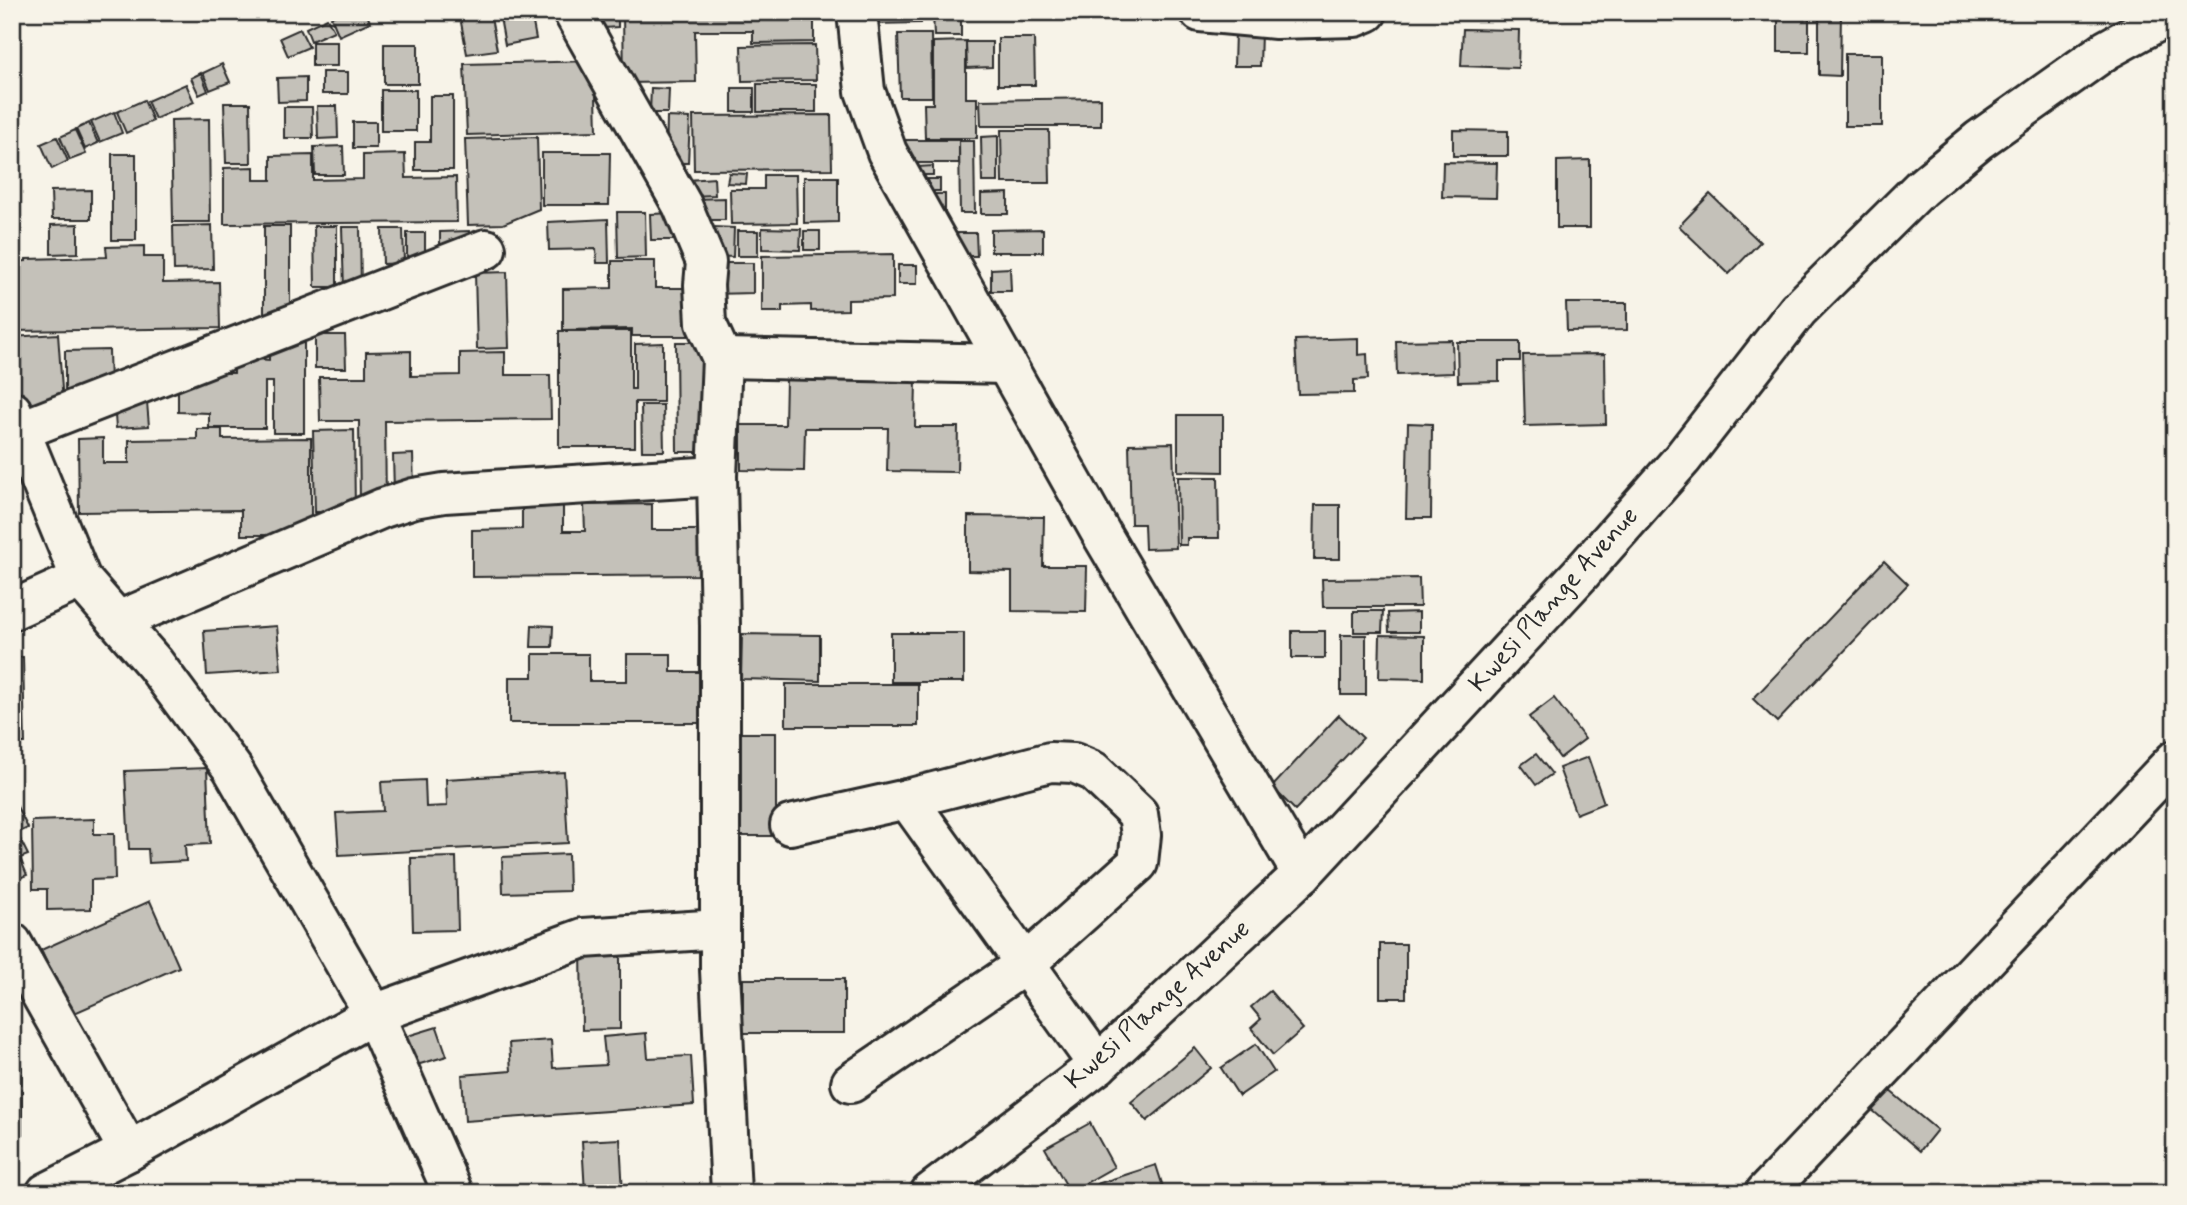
<svg xmlns="http://www.w3.org/2000/svg" width="2187" height="1205" viewBox="0 0 2187 1205" font-family="Mynerve,sans-serif">
<rect width="100%" height="100%" fill="#f7f3e8"/>
<filter id="ink" filterUnits="userSpaceOnUse"><feTurbulence type="fractalNoise" baseFrequency=".0143" numOctaves="2"/><feDisplacementMap in="SourceGraphic" scale="14" xChannelSelector="R" yChannelSelector="G"/><feConvolveMatrix kernelMatrix="1 2 1 2 8 2 1 2 1" color-interpolation-filters="sRGB"/></filter>
<g filter="url(#ink)">
<!-- building -->
<g fill="#c4c1b9" stroke="#2b2b2b" stroke-width="2">
<polygon points="343,12 366,12 370,22 339,36 331,17"/>
<polygon points="459,12 490,12 497,50 467,54"/>
<polygon points="499,12 531,12 536,39 505,45"/>
<polygon points="588,12 618,12 618,27 589,29"/>
<polygon points="623,12 814,12 814,42 753,43 753,31 695,31 696,82 624,83"/>
<polygon points="874,12 921,12 921,23 874,24"/>
<polygon points="933,12 961,12 961,36 934,36"/>
<polygon points="1819,12 1841,12 1840,76 1819,75"/>
<polygon points="327,18 334,31 311,41 306,28"/>
<rect x="1778" y="19" width="31" height="33"/>
<polygon points="300,29 309,47 288,56 280,38"/>
<polygon points="1463,29 1519,30 1518,68 1461,66"/>
<polygon points="1235,31 1261,32 1260,66 1234,66"/>
<polygon points="898,34 931,34 932,97 900,97"/>
<polygon points="998,38 1034,38 1035,85 998,85"/>
<polygon points="966,41 966,98 977,98 977,138 925,138 924,104 933,104 933,42"/>
<rect x="312" y="42" width="25" height="24"/>
<polygon points="966,42 992,42 992,67 967,68"/>
<rect x="384" y="44" width="34" height="40"/>
<polygon points="815,45 816,80 742,81 741,46"/>
<rect x="1845" y="54" width="37" height="72"/>
<polygon points="595,61 597,131 467,135 464,64"/>
<polygon points="222,64 230,82 210,90 203,73"/>
<rect x="322" y="72" width="26" height="22"/>
<polygon points="201,73 208,91 199,95 191,78"/>
<polygon points="306,77 306,101 278,102 277,78"/>
<polygon points="186,84 194,102 155,119 147,101"/>
<rect x="757" y="84" width="59" height="28"/>
<polygon points="651,88 669,89 668,113 650,113"/>
<rect x="732" y="88" width="22" height="24"/>
<rect x="381" y="90" width="35" height="41"/>
<polygon points="430,96 453,96 453,170 415,170 415,142 430,142"/>
<polygon points="1101,98 1101,126 981,126 980,100"/>
<polygon points="144,100 153,121 126,133 117,112"/>
<polygon points="224,103 250,103 251,163 226,163"/>
<polygon points="317,106 337,106 338,138 318,139"/>
<polygon points="284,107 312,107 313,138 284,138"/>
<polygon points="114,112 122,133 100,142 91,122"/>
<polygon points="831,115 832,169 694,170 693,116"/>
<polygon points="667,117 690,118 688,163 666,163"/>
<polygon points="209,119 210,222 173,222 171,120"/>
<rect x="353" y="122" width="23" height="26"/>
<polygon points="89,123 98,143 85,149 76,129"/>
<polygon points="75,130 86,154 70,160 60,137"/>
<polygon points="1001,130 1049,130 1050,183 1002,183"/>
<polygon points="1453,130 1508,131 1508,156 1453,156"/>
<polygon points="998,136 998,182 982,182 981,137"/>
<polygon points="57,137 68,161 52,169 41,144"/>
<polygon points="537,137 539,209 503,224 468,225 465,139"/>
<rect x="903" y="140" width="56" height="23"/>
<polygon points="959,141 974,141 975,213 960,213"/>
<polygon points="343,146 344,175 315,175 314,147"/>
<polygon points="542,153 610,153 609,205 542,205"/>
<rect x="112" y="154" width="24" height="86"/>
<polygon points="405,154 406,178 456,177 457,222 224,224 224,168 254,167 254,180 271,180 271,156 313,155 313,180 363,179 363,155"/>
<polygon points="1590,160 1590,228 1557,228 1557,161"/>
<polygon points="1443,162 1497,163 1496,198 1442,197"/>
<polygon points="933,166 933,175 917,175 917,167"/>
<polygon points="729,173 747,174 746,184 727,183"/>
<polygon points="764,175 796,175 797,223 731,224 730,189 764,189"/>
<polygon points="804,177 838,177 838,222 804,223"/>
<polygon points="714,178 715,195 689,196 688,180"/>
<polygon points="924,179 940,179 940,191 925,191"/>
<polygon points="91,190 91,219 52,219 51,191"/>
<polygon points="1008,193 1008,214 981,214 981,194"/>
<polygon points="926,194 945,194 945,216"/>
<polygon points="1710,194 1760,242 1729,274 1679,226"/>
<polygon points="725,198 725,220 692,220 692,199"/>
<polygon points="617,212 645,212 646,257 618,258"/>
<polygon points="677,213 678,240 651,240 650,214"/>
<polygon points="608,219 609,263 597,263 596,249 549,250 548,222"/>
<polygon points="78,224 78,253 51,254 51,225"/>
<polygon points="212,225 213,269 174,270 173,226"/>
<rect x="264" y="226" width="26" height="90"/>
<polygon points="314,226 337,226 337,287 315,287"/>
<polygon points="342,227 360,227 361,289 344,289"/>
<polygon points="713,227 734,228 733,257 713,256"/>
<polygon points="762,228 801,229 800,250 762,249"/>
<polygon points="382,229 403,229 404,263 383,264"/>
<polygon points="1043,229 1043,252 991,252 991,230"/>
<polygon points="469,231 470,251 440,252 440,232"/>
<rect x="737" y="231" width="21" height="25"/>
<rect x="804" y="231" width="16" height="19"/>
<polygon points="407,233 425,233 425,256 407,257"/>
<polygon points="947,233 976,233 977,256 948,256"/>
<polygon points="144,246 144,257 163,257 163,283 219,282 220,328 12,331 12,262 26,261 26,259 107,257 106,247"/>
<polygon points="893,254 893,299 848,300 848,310 811,311 811,305 782,306 782,312 762,312 762,256"/>
<polygon points="612,261 655,261 655,288 693,288 693,336 632,336 632,329 563,330 563,289 612,288"/>
<polygon points="713,263 753,263 753,293 713,294"/>
<rect x="898" y="265" width="19" height="19"/>
<polygon points="1010,268 1011,291 991,291 991,269"/>
<polygon points="507,272 509,348 477,349 475,273"/>
<polygon points="1566,303 1627,303 1627,330 1567,331"/>
<polygon points="559,331 631,331 631,389 635,389 635,344 663,343 663,402 635,402 635,447 559,447"/>
<polygon points="58,334 63,403 30,420 12,376 12,337"/>
<polygon points="315,335 345,335 346,368 315,368"/>
<polygon points="269,337 304,337 304,433 273,433 273,382 265,382 265,428 209,428 209,413 178,412 178,373 234,373 234,355 257,355 257,359 269,360"/>
<polygon points="1358,338 1358,355 1367,354 1368,379 1354,380 1354,393 1298,394 1295,340"/>
<polygon points="1452,340 1453,373 1397,375 1396,341"/>
<polygon points="676,342 705,342 705,452 677,452"/>
<polygon points="1457,342 1520,342 1520,361 1499,361 1499,381 1458,382"/>
<polygon points="109,350 110,386 65,403 65,351"/>
<polygon points="411,351 411,376 460,375 460,353 505,352 505,375 550,375 551,419 385,421 386,503 360,504 359,421 320,421 319,377 366,377 366,352"/>
<polygon points="1605,354 1606,424 1525,426 1523,355"/>
<polygon points="786,380 916,380 915,427 958,427 957,472 887,471 888,428 805,428 804,471 741,470 741,425 785,425"/>
<polygon points="146,390 149,426 116,428 114,403"/>
<polygon points="641,405 663,405 664,451 642,451"/>
<polygon points="1178,415 1223,415 1223,472 1178,471"/>
<polygon points="1408,423 1432,424 1431,518 1406,518"/>
<polygon points="197,429 222,429 222,439 311,438 311,535 241,535 241,510 79,512 78,439 103,438 103,463 129,463 129,440 197,439"/>
<polygon points="354,430 355,512 315,512 313,431"/>
<polygon points="1173,443 1176,548 1145,549 1144,524 1131,524 1129,444"/>
<polygon points="413,454 414,490 394,491 393,455"/>
<polygon points="1178,477 1218,477 1219,538 1187,538 1187,545 1179,545"/>
<polygon points="652,504 652,530 704,530 705,575 472,577 472,530 522,529 522,505 563,505 563,531 585,531 584,505"/>
<polygon points="1315,505 1340,505 1340,559 1314,559"/>
<polygon points="968,516 1044,517 1043,566 1087,566 1086,612 1012,611 1012,572 968,571"/>
<polygon points="1884,561 1908,584 1777,722 1753,699"/>
<polygon points="1419,578 1420,607 1323,607 1322,579"/>
<polygon points="1354,611 1383,611 1382,632 1354,632"/>
<polygon points="1419,612 1419,632 1389,632 1388,613"/>
<polygon points="532,625 553,626 552,647 531,647"/>
<polygon points="277,626 281,670 207,675 204,631"/>
<rect x="1292" y="631" width="33" height="27"/>
<rect x="891" y="633" width="73" height="49"/>
<polygon points="742,634 820,635 820,681 741,679"/>
<rect x="1341" y="635" width="25" height="60"/>
<polygon points="1380,635 1424,636 1424,679 1379,678"/>
<polygon points="533,654 589,654 589,681 627,681 627,654 671,654 671,672 703,672 703,723 509,723 509,677 533,677"/>
<polygon points="12,657 23,657 25,743 12,743"/>
<rect x="786" y="684" width="132" height="42"/>
<polygon points="1554,698 1585,739 1560,758 1529,717"/>
<polygon points="1339,715 1363,738 1295,810 1272,787"/>
<rect x="727" y="733" width="49" height="103"/>
<polygon points="1536,754 1552,774 1536,785 1521,765"/>
<polygon points="1588,757 1604,803 1576,814 1559,768"/>
<polygon points="207,768 210,844 185,845 186,861 149,863 148,849 129,849 125,771"/>
<polygon points="564,772 568,843 339,855 336,813 383,811 381,782 425,780 426,807 447,806 446,779"/>
<polygon points="13,799 28,828 17,833 28,855 20,858 27,875 12,881"/>
<polygon points="94,819 94,834 114,834 115,879 91,880 91,909 47,910 47,889 33,889 32,821"/>
<polygon points="568,854 569,891 503,893 502,857"/>
<polygon points="456,857 458,930 413,931 411,858"/>
<polygon points="150,901 179,967 70,1015 41,950"/>
<polygon points="581,944 620,944 620,1029 582,1030"/>
<rect x="1380" y="944" width="26" height="54"/>
<rect x="743" y="979" width="101" height="54"/>
<polygon points="1270,991 1303,1029 1273,1055 1251,1028 1261,1019 1251,1007"/>
<polygon points="437,1027 447,1056 410,1067 401,1038"/>
<polygon points="646,1033 648,1058 691,1056 694,1105 465,1121 462,1075 511,1071 509,1043 551,1040 553,1068 606,1065 603,1037"/>
<polygon points="1256,1044 1274,1072 1239,1096 1221,1068"/>
<polygon points="1195,1048 1211,1068 1147,1121 1131,1102"/>
<rect x="12" y="1067" width="10" height="87"/>
<polygon points="1889,1090 1937,1130 1920,1151 1872,1110"/>
<polygon points="1090,1123 1114,1167 1070,1192 1045,1148"/>
<polygon points="620,1139 623,1193 585,1193 582,1141"/>
<polygon points="1156,1165 1165,1193 1099,1193 1097,1184"/>
</g>
<g fill="none" stroke-linecap="round" stroke-linejoin="round">
<defs>
<g id="minor">
<polyline points="573,12 682,205 706,262 704,285 706,323 722,358 717,476 720,626 720,970 731,1193"/>
<polyline points="857,12 865,91 887,152 1102,535 1302,874"/>
<polyline points="1200,12 1276,19 1355,17 1367,12"/>
<polyline points="722,358 1006,364"/>
<polyline points="12,411 81,579 155,664 232,768 374,1014 453,1193"/>
<polyline points="19,431 486,249"/>
<polyline points="12,610 81,579"/>
<polyline points="118,621 383,508 414,498 444,493 717,476"/>
<polyline points="907,799 1098,1065"/>
<polyline points="790,825 907,799 1050,762 1074,763 1093,771 1138,814 1141,835 1138,863 1024,965 851,1083"/>
<polyline points="12,943 129,1151"/>
<polyline points="46,1193 129,1151 374,1014 583,938 720,929"/>
<polyline points="930,1193 1098,1065 1302,874 1583,571 1682,459 1798,310 1920,189 1979,140 2106,50 2175,12"/>
<polyline points="1765,1193 2175,760"/>
</g>
</defs>
<!-- minor casing -->
<use href="#minor" stroke="#2b2b2b" stroke-width="44"/>
<!-- minor -->
<use href="#minor" stroke="#f7f3e8" stroke-width="38"/>
</g>
</g>
<g text-anchor="middle" dominant-baseline="central" stroke-width="7" stroke-linejoin="round" paint-order="stroke">
<!-- street labels -->
<g font-size="26" fill="#2b2b2b" stroke="#f7f3e8">
<text transform="translate(1554 600) rotate(-48)">Kwesi Plange Avenue</text>
<text transform="translate(1158 1005) rotate(-42)">Kwesi Plange Avenue</text>
</g>
</g>
<!-- margin -->
<rect width="2187" height="1205" fill="none" stroke="#f7f3e8" stroke-width="42"/>
<rect x="21" y="21" width="2145" height="1163" fill="none" stroke="#2b2b2b" stroke-width="2.5" filter="url(#ink)"/>
</svg>
